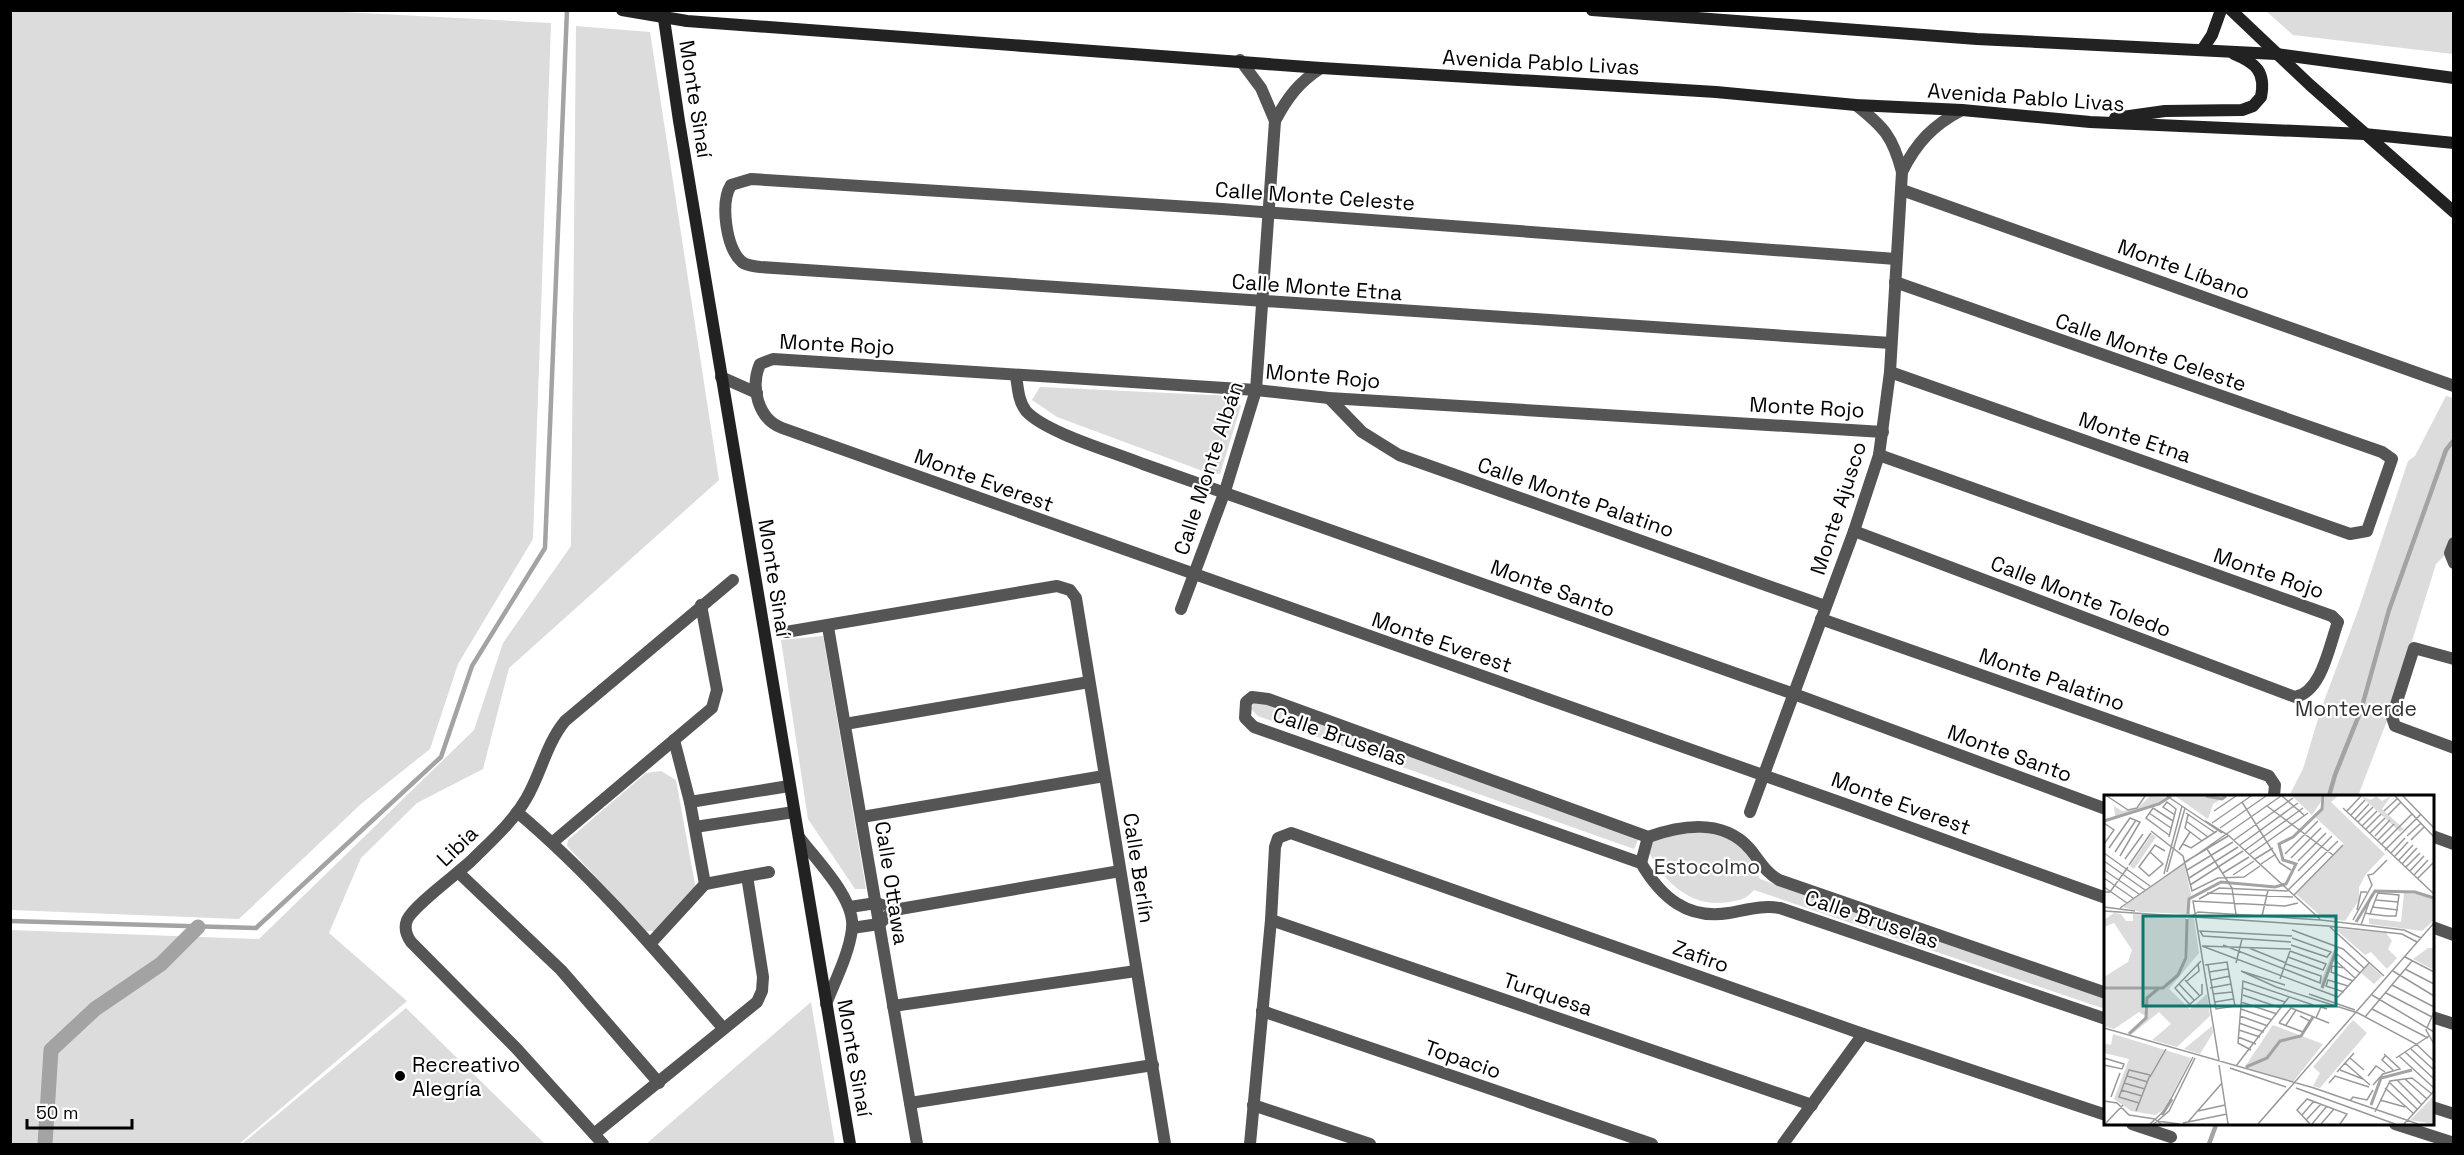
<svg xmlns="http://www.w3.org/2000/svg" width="2464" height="1155" viewBox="0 0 2464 1155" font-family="'Space Grotesk',sans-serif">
<rect width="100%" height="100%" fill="#fff"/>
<!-- green -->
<g fill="#dcdcdc">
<polygon points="324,11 551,23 533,539 458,664 430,749 361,804 239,919 11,910 11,11"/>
<polygon points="2266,11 2453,11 2453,54 2293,35"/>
<polygon points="576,26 650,32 719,480 509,668 483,769 417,803 361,858 329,933 407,1001 239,1144 11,1144 11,930 259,939 474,730 503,643 571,546"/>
<polygon points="1040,387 1233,396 1241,406 1220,474 1208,473 1057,417 1032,400"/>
<polygon points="2446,396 2453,398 2453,533 2447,553 2436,564 2388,718 2358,796 2289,796 2303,769 2321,709 2359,608 2408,461 2415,456"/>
<polygon points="823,636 866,889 855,889 808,819 781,640"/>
<polygon points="1255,700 1632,836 1638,840 1634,849 1258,716 1251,709"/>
<polygon points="661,771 676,780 696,890 655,931 646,931 567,846 568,840 646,773"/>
<path d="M1674 832 1718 833 1742 845 1760 879 2105 998V1009L1754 890C1746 899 1741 900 1729 902 1690 909 1661 880 1646 846L1655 839Z"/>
<polygon points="811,1002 835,1144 646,1144"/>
<polygon points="406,1008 545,1144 242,1144"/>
</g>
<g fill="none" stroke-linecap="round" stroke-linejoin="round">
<!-- stream -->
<g stroke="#a3a3a3" stroke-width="4.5">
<polyline points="2329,796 2335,775 2361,710 2389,610 2446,450 2454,440"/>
<polyline points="10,921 256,928 441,757 472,666 545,548 567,10"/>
<polyline points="2209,1144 2216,1125"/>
</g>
<!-- canal -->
<polyline stroke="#a3a3a3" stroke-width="15" points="45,1144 51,1050 95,1009 161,964 198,927"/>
<!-- street -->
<g stroke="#555" stroke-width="12">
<polyline points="1240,60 1261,88 1275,121"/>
<path d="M1902 172C1916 143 1933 125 1962 110"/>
<polyline points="1902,190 2454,386"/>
<path d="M1891 343 760 267C754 266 747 266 742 262 726 248 720 203 731 185L751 179 1222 209 1896 259"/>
<polyline points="1890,372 2350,534 2367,531 2392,459 2382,452 1895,282"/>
<path d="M1016 376C1018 387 1018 401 1026 411 1046 433 1114 452 1143 464L1794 694 2106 809"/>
<polyline points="721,377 757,393"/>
<polyline points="1329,398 1362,432 1399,455 1825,606"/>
<path d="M1883 432 1329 398 1256 390 773 359 760 364C750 387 758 419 782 428 1223 587 1666 738 2106 898"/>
<path d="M1854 531 2295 697C2322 692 2329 646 2338 622L2332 616 1879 455"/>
<polyline points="2454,543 2450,553 2454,563"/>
<path d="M1181 609 1225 491 1256 390 1275 121C1287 98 1299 82 1321 68"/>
<polyline points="1821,619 2269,776 2275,785 2274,796"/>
<polyline points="828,627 917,1144"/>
<polyline points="786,632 1057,586 1070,590 1076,598 1165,1144"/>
<polyline points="2454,659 2414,648 2392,717 2395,726 2454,748"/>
<polyline points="845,724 1089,682"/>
<polyline points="674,740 690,802 705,884"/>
<polyline points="690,802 789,786"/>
<path d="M517 812C593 876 658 953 723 1028"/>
<path d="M1750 812 1854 531 1879 455 1890 372 1902 172C1893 137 1884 127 1856 105"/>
<polyline points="862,817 1104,776"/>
<polyline points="695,827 794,812"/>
<polyline points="2432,836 2454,844"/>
<path d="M799 837C816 860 856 899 852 929 849 954 835 981 826 1004"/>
<polyline points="553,842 712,708 717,690 701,605"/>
<polyline points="1641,863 1648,837"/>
<polyline points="459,873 561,970 659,1083"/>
<polyline points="705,884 769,872"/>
<polyline points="850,907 876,903 882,905"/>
<polyline points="1271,920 1812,1105"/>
<polyline points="2432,927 2454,935"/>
<polyline points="852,928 879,924 894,910 1120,871"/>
<polyline points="650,944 705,884"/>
<path d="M2106 993 1779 880C1766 873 1759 860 1750 849 1723 818 1682 825 1648 837L1268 699 1252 697 1246 702 1245 718 1254 727 1641 863C1661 897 1687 920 1729 913 1747 910 1761 905 1780 908L2106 1019"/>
<polyline points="893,1006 1136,971"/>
<polyline points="1262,1011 1652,1144"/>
<polyline points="2432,1017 2454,1024"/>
<polyline points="910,1103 1153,1065"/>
<polyline points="1253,1105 1370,1144"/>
<polyline points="2432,1107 2454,1114"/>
<polyline points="2132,1124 2171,1137"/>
<polyline points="2395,1124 2454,1143"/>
<polyline points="594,1134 757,1002 762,991 763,977 747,876"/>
<path d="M603 1144 516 1048 411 942C406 935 404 928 407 920 413 906 457 874 471 861 490 842 512 823 526 799 541 774 546 744 565 721L733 580"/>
<polyline points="1250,1144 1271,920 1275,847 1278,838 1291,833 1863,1034 2106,1115"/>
<polyline points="1783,1144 1863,1034"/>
</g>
<!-- secondary -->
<g stroke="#222" stroke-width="12">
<polyline points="622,10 687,21 1321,68 1716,92 1856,105 1962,110 2090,122 2364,134 2454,143"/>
<polyline points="1592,10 1977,39 2276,54 2454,78"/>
<polyline points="2231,10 2310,85 2454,212"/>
<polyline points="663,12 679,121 850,1144"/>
<polyline points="2202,50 2212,35 2221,10"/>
<path d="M2115 118 2165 111 2242 110 2253 106 2261 97C2266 72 2256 63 2234 54"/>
</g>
</g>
<!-- markers -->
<circle fill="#000" stroke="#fff" stroke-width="2" cx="400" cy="1076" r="6"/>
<g text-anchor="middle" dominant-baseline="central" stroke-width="4.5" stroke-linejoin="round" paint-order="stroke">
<!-- street labels -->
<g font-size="21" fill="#000" stroke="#fff">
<text transform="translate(1541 62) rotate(3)">Avenida Pablo Livas</text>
<text transform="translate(2026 97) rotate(4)">Avenida Pablo Livas</text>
<text transform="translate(696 99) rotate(81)">Monte Sinaí</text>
<text transform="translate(1315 196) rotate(4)">Calle Monte Celeste</text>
<text transform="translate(2184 269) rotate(20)">Monte Líbano</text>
<text transform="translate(1317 287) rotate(4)">Calle Monte Etna</text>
<text transform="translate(837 344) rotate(3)">Monte Rojo</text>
<text transform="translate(2151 352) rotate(19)">Calle Monte Celeste</text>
<text transform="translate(1323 376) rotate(5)">Monte Rojo</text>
<text transform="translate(1807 407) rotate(3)">Monte Rojo</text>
<text transform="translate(2135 437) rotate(19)">Monte Etna</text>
<text transform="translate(1208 468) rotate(-72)">Calle Monte Albán</text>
<text transform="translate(984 480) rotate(20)">Monte Everest</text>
<text transform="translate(1576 497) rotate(19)">Calle Monte Palatino</text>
<text transform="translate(1838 508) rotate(-72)">Monte Ajusco</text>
<text transform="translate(2269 573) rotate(19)">Monte Rojo</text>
<text transform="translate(775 578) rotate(81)">Monte Sinaí</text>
<text transform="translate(1553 588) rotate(20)">Monte Santo</text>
<text transform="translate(2081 596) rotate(21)">Calle Monte Toledo</text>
<text transform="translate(1442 642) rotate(19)">Monte Everest</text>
<text transform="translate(2052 679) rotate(19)">Monte Palatino</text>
<text transform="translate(1340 736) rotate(19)">Calle Bruselas</text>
<text transform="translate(2010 753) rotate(20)">Monte Santo</text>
<text transform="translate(1901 803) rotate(20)">Monte Everest</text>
<text transform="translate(457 846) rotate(-44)">Libia</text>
<text transform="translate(1139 868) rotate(81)">Calle Berlín</text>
<text transform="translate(892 883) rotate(81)">Calle Ottawa</text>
<text transform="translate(1872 919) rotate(19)">Calle Bruselas</text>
<text transform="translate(1701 956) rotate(20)">Zafiro</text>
<text transform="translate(1548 994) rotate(19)">Turquesa</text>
<text transform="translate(855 1058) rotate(80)">Monte Sinaí</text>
<text transform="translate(1463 1059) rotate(19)">Topacio</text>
</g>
<!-- park labels -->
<g font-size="21" fill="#333" stroke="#fff">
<text x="2356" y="708">Monteverde</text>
<text x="1707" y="866">Estocolmo</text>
</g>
<!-- poi labels -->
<g font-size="21" fill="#000" stroke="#fff" text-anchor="start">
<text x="412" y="1064">Recreativo<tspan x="412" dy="24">Alegría</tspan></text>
</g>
</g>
<!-- overview -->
<g transform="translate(2104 795)">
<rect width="330" height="330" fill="#fff"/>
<path d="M46 1 64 3 54 8 11 21 10 11 18 16 33 14ZM71 1H123L109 9 104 24ZM188 1H218V5L208 20ZM221 1H234L227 7 281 59 262 79 255 92V105L241 126 219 123 192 99 240 49 211 22 219 14ZM257 1 267 5 272 1 278 6 287 1 278 14 300 34 296 37ZM48 39 52 42 30 74 26 71ZM80 67 87 100 83 119 36 117 19 112ZM300 98 325 100 330 105V125L318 136 265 129V123L297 127ZM10 118 17 119 22 126H29V119L82 122 81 163 73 179 58 193 0 192V182L24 167 28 155 10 128 0 132V125ZM84 123H90L95 158 65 194 86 214 103 199 106 221 73 252 48 245 67 229 55 217 28 239 23 238 42 221 35 217 10 234 0 231V194H59L76 178 84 163ZM230 133 282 138 288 146 284 154 293 163 283 174 267 157 261 160ZM231 152 234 153 219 195 216 188ZM324 153H330V175L309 164ZM265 169 278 181 270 189 257 178ZM249 225 263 238 216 293 209 291 216 278 209 272ZM169 230 219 249 189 287 140 273ZM108 231 109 238 96 259 80 254ZM9 239 87 263 60 315 51 320 27 316 10 304 25 264 0 258V248L7 250ZM330 301V329L306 325Z" fill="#dcdcdc"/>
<path fill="none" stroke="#a3a3a3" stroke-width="3" d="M102 1 118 4 122 1M0 26 55 9 67 1M84 119 85 104 117 87 171 92 182 89 192 69 179 65 175 49 189 42 218 14 219 1M252 127 271 96 311 97 330 103M0 193H59L74 180 82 163 83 124M218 193 233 153M25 239 42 223 43 203 55 193M142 272 163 263 176 246 197 241 209 222M267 310 277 283 308 275M58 320 68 304"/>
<path fill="none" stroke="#999" stroke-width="1.5" d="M3 1 24 15 33 13 41 1M63 1 118 38M178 1 200 20M291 1 330 42M299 1 330 33M138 7 176 68 187 75M163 11 229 60M239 13 330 99M110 16 132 1M243 16 257 1M280 16 294 3M45 18 67 33M82 18 110 37M84 20 81 33 98 46M247 20 261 5M284 20 297 7M251 24 265 9M82 26 104 42M101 26 124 40 216 124M254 27 269 12M0 28 10 35 0 49M108 28 147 1M258 31 273 16M116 33 162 1M262 34 277 19M47 36 79 61 88 96 114 83 140 82 156 71M266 38 281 23M65 40 42 23 49 13 69 26M271 41 286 25M303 41 317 28M65 42 72 14 63 7 59 12 71 20M130 45 189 3M274 45 290 29M307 45 320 32M79 49 87 53 113 36M278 49 308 19M136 50 194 8M5 53 26 23 36 27 16 61M103 54 128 93 132 119M75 55 86 37M141 55 199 13M281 55 317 19M11 57 32 25M46 57 59 69 45 81 35 72 51 50 61 56M0 58 46 91M287 58 301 43M146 59 204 18M181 59 214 26M291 61 304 47M187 63 217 33M21 64 39 39M151 64 169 53M295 65 309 50M0 66 41 95M194 66 222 38M81 67 124 41M157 69 172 59M298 69 313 53M25 70 47 38M302 72 316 58M0 75 35 99M83 75 129 47M194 76 228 41M306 76 320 61M63 77 81 13M119 78 145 62M60 79 78 11M269 79 283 65M129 80 150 66M310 80 324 65M0 83 29 103M85 83 134 52M314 83 329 68M86 90 139 56M0 92 23 108M0 97H6L24 72M103 98 189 102M190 100 239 50M95 104 115 93 183 96 234 46M272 105 294 107M0 112 31 116M268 112 294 115M16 113 177 1M253 115 257 97H263M0 116 224 131 298 139 313 147M261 118 266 119 283 121H292L295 100 274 98 266 119M88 121 94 117 217 125 300 135 317 143M158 121 164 95M249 125 268 90 264 80 269 79M257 130 268 99M226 132 280 181M188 135 239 154 260 173M187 147 99 141 96 136 188 141M119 150 216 188 217 181 182 169M187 150 223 162 227 157 188 143M145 153 182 168M187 154 98 151 234 202 265 168M184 162 219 175 222 169 186 156M301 162 330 177M132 168 138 144M101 170 123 167 131 211M104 170 112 214 131 211M241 173 228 171 227 177 249 186M301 174 330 189M137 176 172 192 254 218 312 249 330 266M137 176 181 190M289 176 330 201M105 177 124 174M251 183 231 165 233 159 256 178M176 184 186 156M81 185 96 201M107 185 126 181M83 186 95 176 94 168M75 189 90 205M288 190 330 212M106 193 127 189M139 193 181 207M240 197 222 191 224 185 244 191M282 198 328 222M109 199 128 197M205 199 251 215M139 200 177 213M268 200 330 237M111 207 129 204M137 207 173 219M86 209 98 199V189M87 211 71 193 97 166M137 214 168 225M268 214 324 243M330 217 322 235 330 249M136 221 164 231M261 222 308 166M212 223 217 212 223 214M135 228 160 237M175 228 187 213 225 228M175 228 199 237 206 226 196 221M182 230 192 215M0 233 210 293 314 329M135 235 156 242M134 242 152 249M307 254 330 275M147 255 134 248 139 186 209 210M301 257 330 284M282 260 278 265 289 275M295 261 330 293M0 263 20 269 18 274 0 270M246 263 260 275M292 263 325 241M115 266 89 106 181 111 194 108M241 268 266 290M115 270 124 329M132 271 185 202M126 273 182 292M236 275 259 284M233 277 250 258M23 281 44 287M264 281 272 271 281 277M46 282 62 254M301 284 323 304M293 285 317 309M285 287 313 314M20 288 41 294M225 288 231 281 265 292M269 290 279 279 296 274 280 259M192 293 291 329M281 293 309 318M17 295 38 301M7 302 16 278M276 305 301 312M0 306 13 308 25 320 51 324 57 329M246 306 249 302 263 305 269 295M35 308 15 302 25 275 46 280M32 316 46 280M94 316 121 310M271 317 286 286 308 283 328 299M198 320 210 306M202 325 217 309M53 326 75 329M84 327 118 288M79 328 123 319M1 329 19 310M46 329 61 315 89 262M50 329 65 316 91 263M154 329 330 128M206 329 193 315 203 304 243 319 236 329M208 329 223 311M217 329 230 314M300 329 330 296"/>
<path fill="#0f766e" fill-opacity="0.15" stroke="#0f766e" stroke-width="3" d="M39 121H232V211H39Z"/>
<rect width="330" height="330" fill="none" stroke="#000" stroke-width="3"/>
</g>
<!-- border -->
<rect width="2464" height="1155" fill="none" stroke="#000000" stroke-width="24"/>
<!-- scale -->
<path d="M27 1119v9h105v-9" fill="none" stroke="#000000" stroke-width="3"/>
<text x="36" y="1119" font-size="18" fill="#000000" stroke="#ffffff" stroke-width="4.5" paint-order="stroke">50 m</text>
</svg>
